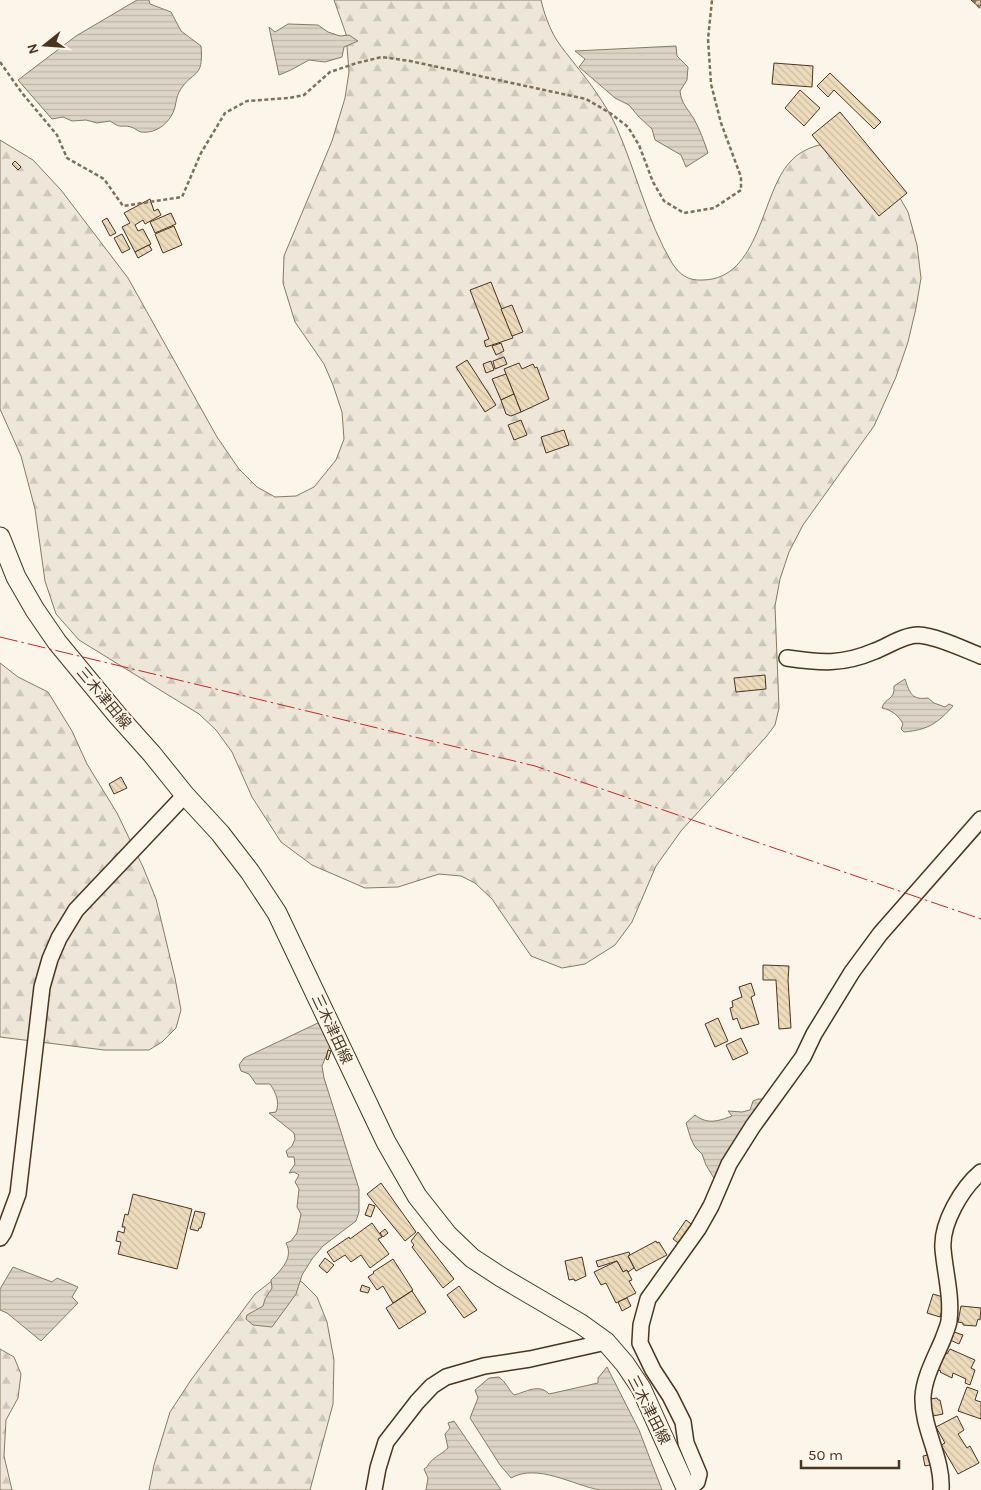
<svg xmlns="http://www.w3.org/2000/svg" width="981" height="1490" viewBox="0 0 981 1490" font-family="Karla,'Noto Sans JP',sans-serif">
<defs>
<pattern id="forest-firs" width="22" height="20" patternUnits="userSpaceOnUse" patternTransform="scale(1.25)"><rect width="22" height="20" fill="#ede6d9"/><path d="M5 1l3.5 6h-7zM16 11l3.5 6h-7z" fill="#cdc6ba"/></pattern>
<pattern id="water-rules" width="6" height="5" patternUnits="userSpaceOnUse" patternTransform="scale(1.25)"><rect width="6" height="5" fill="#dcd4c6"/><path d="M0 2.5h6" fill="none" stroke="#beb7aa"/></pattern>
<pattern id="building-back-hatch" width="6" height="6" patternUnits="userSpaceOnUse" patternTransform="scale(1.25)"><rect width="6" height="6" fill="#ecdcbc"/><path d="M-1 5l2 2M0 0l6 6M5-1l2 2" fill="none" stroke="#ccbda1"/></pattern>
</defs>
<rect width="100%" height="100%" fill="#fbf6e9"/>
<!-- forest -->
<g fill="url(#forest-firs)" stroke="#887966">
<path d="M334 0H541C544 13 549 27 556 39 561 47 568 55 574 63 590 83 605 103 616 126 636 171 647 221 672 263 680 275 688 281 703 280 760 279 761 193 790 162 799 152 810 147 823 144L896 191 908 212 917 245 921 278 916 308 908 342 896 377 874 426 803 525 789 552 780 579 775 606 779 708 775 725 766 737 681 831 656 866 632 922 615 945 585 964 562 968 531 956 492 899 475 883 461 876 439 874 398 887 365 888 312 865 281 842 252 797 232 752 216 730 199 714 79 640 56 614 45 581 35 509 21 456 0 409V140L33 160 61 190 128 278 217 437 239 469 257 487 275 497 296 496 314 487 336 460 344 439 342 412 333 385 324 364 295 322 283 283 284 256 332 141 345 98 349 72 346 34Z"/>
<polygon points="0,663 18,677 48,692 72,731 87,764 117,813 143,867 156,899 175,978 181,1010 176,1028 162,1042 149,1050 104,1050 0,1037"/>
<polygon points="290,1278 302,1282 317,1297 327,1322 334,1360 333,1404 310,1490 149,1490 154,1465 170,1412 191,1380 255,1294 273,1280"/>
<polygon points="0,1349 14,1357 21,1374 18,1398 6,1420 4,1456 12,1490 0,1490"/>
</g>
<!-- water -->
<g fill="url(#water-rules)" stroke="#887966">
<path d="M137 0H149L150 4 171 12 181 31 201 46C204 81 192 69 179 92 177 96 176 102 175 107 171 122 157 134 141 132 137 131 135 128 131 127 120 124 123 130 110 121L97 123 86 120 72 121 63 117 52 119 18 80 76 36Z"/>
<polygon points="288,24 318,25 328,32 340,36 349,35 358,41 344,47 342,57 325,62 309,60 291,70 279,75 269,27 275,32"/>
<path d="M676 46 677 56 688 67 687 80 680 91C681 103 688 109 694 119 700 130 704 141 708 153L686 167 681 155 655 140 652 129 639 117 629 105 615 98 579 67 585 59 575 51Z"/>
<path d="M905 679C910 694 912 700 928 698L934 703 945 707 949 704 953 706C938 723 928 730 904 732L901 729 903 724C899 716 892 710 882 708 885 697 895 701 894 686Z"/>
<path d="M320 1022 330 1046 322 1066 324 1078 359 1189V1212L356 1221 323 1246 312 1259 302 1275 296 1294 272 1327 253 1325 246 1319 247 1315 263 1306 265 1299 272 1288 271 1280C281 1270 294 1258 286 1243L291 1241 297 1233 301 1214 297 1207 299 1189 295 1182 299 1175 294 1172 289 1173 295 1164 294 1157H288L286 1151 292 1146 295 1139 294 1133 269 1113 276 1112C280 1102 276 1093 270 1084H256L249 1074 241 1071 239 1065 244 1058Z"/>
<path d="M758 1099H766L715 1180 706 1165 702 1154 695 1147 691 1139 686 1123 695 1115C708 1125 718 1121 732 1116L728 1111 742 1112 750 1110 753 1101Z"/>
<polygon points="13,1267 52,1282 57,1278 78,1287 72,1297 78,1303 41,1341 7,1313 0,1310 0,1289"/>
<path d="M607 1367 639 1430 662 1490C645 1490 616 1490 600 1490 572 1485 538 1463 511 1478L500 1465 470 1418 478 1398 475 1390 489 1378 499 1377C506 1382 508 1389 514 1395 526 1392 539 1383 549 1394L598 1383V1378Z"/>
<path d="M454 1421 495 1481 501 1490H426L428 1478 424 1469 427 1467C431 1458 441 1455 448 1448L445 1434 450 1428 448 1423Z"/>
</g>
<!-- building -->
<g fill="url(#building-back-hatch)" stroke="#4a3520">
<polygon points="971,0 981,0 981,5 979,7"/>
<polygon points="774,63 813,66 812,87 772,84"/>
<polygon points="830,73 881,122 874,129 834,90 828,97 817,86"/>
<polygon points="800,90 820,108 804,126 785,108"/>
<polygon points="840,112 907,193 879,216 812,135"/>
<polygon points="15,161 21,167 18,170 12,164"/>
<polygon points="150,199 154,211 158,209 161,215 145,224 143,220 135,225 138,231 143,229 151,244 135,252 122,227 130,223 124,213"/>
<polygon points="171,213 176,224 155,233 150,222"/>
<polygon points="107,218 116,233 110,236 102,221"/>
<polygon points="174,226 182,245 163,253 155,234"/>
<polygon points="122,234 130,249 122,253 114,238"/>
<polygon points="149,245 152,250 138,258 135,252"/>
<polygon points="491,282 513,338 486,347 484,341 489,339 470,290"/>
<polygon points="512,305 523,332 512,336 501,309"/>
<polygon points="501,343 504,351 496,355 492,346"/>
<polygon points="504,357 507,364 495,369 493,361"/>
<polygon points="467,360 496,405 485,412 456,367"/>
<polygon points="491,361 494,370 486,373 483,364"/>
<polygon points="519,363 522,369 533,364 535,368 537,367 549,399 521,412 504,369"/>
<polygon points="506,374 514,394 501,400 492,379"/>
<polygon points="514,394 521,412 511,416 506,414 501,400"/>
<polygon points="521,420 527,435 514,440 508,425"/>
<polygon points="564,430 569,445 546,453 541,437"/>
<polygon points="765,675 766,689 736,692 734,678"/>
<polygon points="121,777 127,788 114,794 109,784"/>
<polygon points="763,965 789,966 788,980 791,1028 779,1029 776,980 763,980"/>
<polygon points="751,983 755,995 751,997 759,1024 741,1029 737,1018 733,1020 730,1008 733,1007 732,1001 742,997 739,987"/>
<polygon points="718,1018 728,1041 715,1047 705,1024"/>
<polygon points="741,1038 748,1053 733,1060 726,1045"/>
<polygon points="328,1050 331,1051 328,1060 326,1059"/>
<polygon points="381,1183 416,1232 405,1241 367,1194"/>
<polygon points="133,1194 192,1209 177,1269 118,1254 121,1242 116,1241 118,1231 124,1233 125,1227 122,1227 125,1214 128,1215"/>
<polygon points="369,1204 375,1206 371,1217 365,1215"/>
<polygon points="195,1211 205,1213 201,1228 199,1228 198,1231 190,1229"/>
<polygon points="686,1220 694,1226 681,1245 673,1239"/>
<polygon points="372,1223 382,1237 378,1239 389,1254 370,1268 361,1255 351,1262 345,1255 334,1262 327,1252 349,1237 350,1239"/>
<polygon points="385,1229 388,1233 383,1237 380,1233"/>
<polygon points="418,1232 454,1279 443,1288 412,1247 414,1245 411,1241"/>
<polygon points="656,1241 657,1243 659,1242 667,1255 636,1271 628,1256"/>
<polygon points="629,1252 630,1255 628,1256 634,1268 628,1272 627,1270 623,1272 617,1261 598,1267 596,1261"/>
<polygon points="582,1257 586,1276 575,1281 574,1279 569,1280 565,1261"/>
<polygon points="325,1258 334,1265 327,1273 319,1266"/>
<polygon points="393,1259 413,1290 393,1303 383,1286 377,1290 368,1277 374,1273 373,1272"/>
<polygon points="617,1261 623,1272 627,1270 632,1280 629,1281 636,1293 616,1303 606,1283 601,1285 594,1272"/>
<polygon points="362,1285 370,1288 368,1293 360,1291"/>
<polygon points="459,1286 477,1310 464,1318 447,1295"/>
<polygon points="412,1291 426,1312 399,1329 386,1308"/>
<polygon points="933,1294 946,1298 940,1317 927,1313"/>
<polygon points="627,1298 631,1306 622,1311 618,1302"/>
<polygon points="961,1306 981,1308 980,1320 978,1319 976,1326 963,1325 963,1323 958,1322"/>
<polygon points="954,1332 963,1335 959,1344 950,1340"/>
<polygon points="950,1349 975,1360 971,1368 975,1370 970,1385 965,1383 966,1379 953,1373 952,1378 940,1372 941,1371 936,1369 943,1352 947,1354"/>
<polygon points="967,1387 978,1391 975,1400 981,1402 981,1419 958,1411"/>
<polygon points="937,1398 938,1400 940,1400 943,1414 933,1416 930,1399"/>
<polygon points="957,1416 964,1430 958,1434 967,1448 970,1446 979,1463 958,1474 941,1445 945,1443 936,1427"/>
<polygon points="928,1455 930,1465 925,1466 923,1456"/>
</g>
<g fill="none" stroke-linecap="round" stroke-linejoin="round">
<defs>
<g id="minor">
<path d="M787 658C821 663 842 665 875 651 888 646 904 635 918 635 937 636 963 649 981 656"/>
<polyline points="0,1238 4,1232 18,1194 42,987 50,959 59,938 76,910 185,795"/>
<polyline points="374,1490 378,1468 386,1442 417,1402 432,1386 446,1377 484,1366 530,1359 606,1342"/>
<polyline points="687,1490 697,1482 699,1474 686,1443 683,1422 670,1396 653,1370 640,1343 641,1325 648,1299 698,1229 711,1206 729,1164 753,1126 803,1057 814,1034 852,972 880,934 981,819"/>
<path d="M941 1490C943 1458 922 1429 923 1397 924 1377 936 1356 943 1339 945 1333 948 1327 949 1321 952 1296 945 1273 943 1249 941 1223 962 1188 981 1172"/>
</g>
<polyline id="major" points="0,537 16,577 35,610 57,642 118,716 152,754 185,795 220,833 250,872 277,913 386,1142 417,1196 447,1234 472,1258 501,1277 581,1324 606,1342 625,1364 641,1388 687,1490"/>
</defs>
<!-- minor casing -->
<use href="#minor" stroke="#4a3520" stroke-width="18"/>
<!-- major casing -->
<use href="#major" stroke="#4a3520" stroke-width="21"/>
<!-- path -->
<g stroke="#7f6f5c" stroke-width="2.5" stroke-dasharray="4 2.5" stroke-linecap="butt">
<polyline points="973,0 981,9"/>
<polyline points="0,62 22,93 57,135 67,158 104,179 123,206 182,197 201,153 225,113 247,101 289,98 304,95 330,72 357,63 382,57 410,61 586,99 610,113 628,127 639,145 653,182 664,201 684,213 714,208 741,190 741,177 721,123 711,84 708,39 712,0"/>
</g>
<!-- minor -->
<use href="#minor" stroke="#fbf6e9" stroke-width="15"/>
<!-- major -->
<use href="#major" stroke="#fbf6e9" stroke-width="19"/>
<!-- power -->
<polyline stroke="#c62828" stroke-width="1" stroke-dasharray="18 4 2.5 4" stroke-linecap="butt" points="0,637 535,766 981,919"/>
</g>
<g text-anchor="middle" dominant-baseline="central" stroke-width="4" stroke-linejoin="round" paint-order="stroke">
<!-- street labels -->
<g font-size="15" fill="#4a3520" stroke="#fbf6e9">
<text transform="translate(104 698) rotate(50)">三木津田線</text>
<text transform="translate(332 1029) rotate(65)">三木津田線</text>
<text transform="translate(649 1410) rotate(63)">三木津田線</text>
</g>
</g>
<!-- north arrow -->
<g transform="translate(45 45) rotate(253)" stroke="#fbf6e9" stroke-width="4" paint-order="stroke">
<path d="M0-4L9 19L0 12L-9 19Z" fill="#4a3520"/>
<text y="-8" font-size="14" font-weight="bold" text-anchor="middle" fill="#4a3520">N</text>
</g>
<!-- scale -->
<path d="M801 1460v8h98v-8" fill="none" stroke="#4a3520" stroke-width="2.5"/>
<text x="808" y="1460" font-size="15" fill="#4a3520" stroke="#fbf6e9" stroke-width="4" paint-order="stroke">50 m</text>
</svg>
